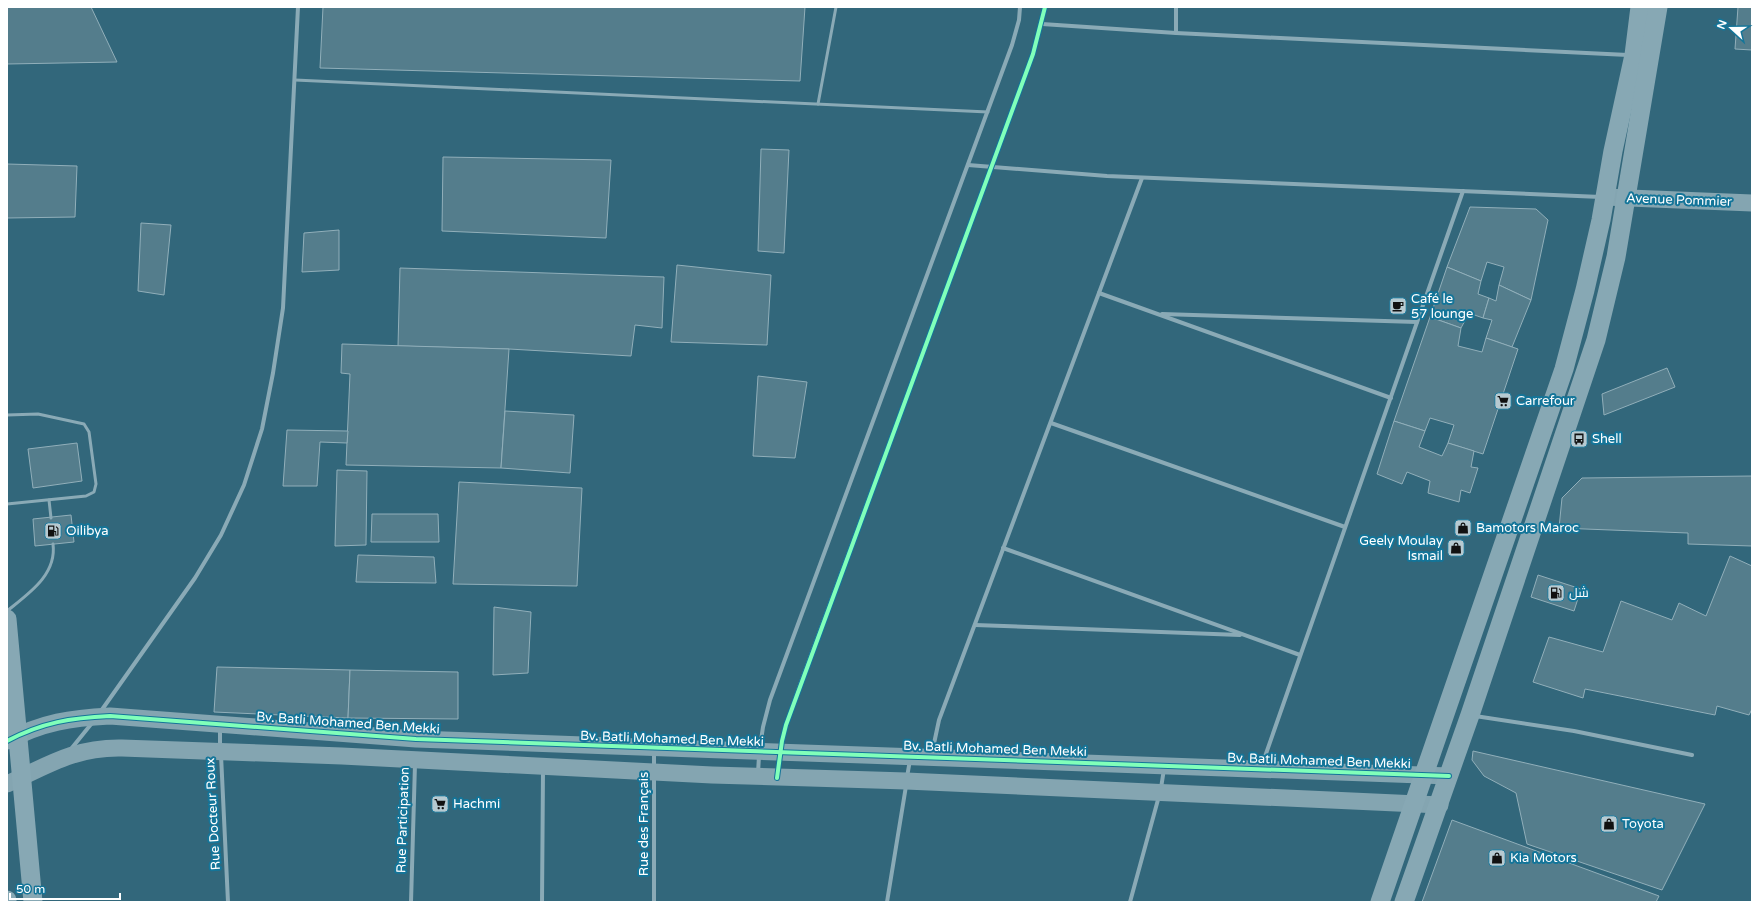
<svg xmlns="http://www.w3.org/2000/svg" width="1759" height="909" viewBox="0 0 1759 909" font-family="'Varela Round',Cairo,sans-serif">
<rect width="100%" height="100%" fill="#32677b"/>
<!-- building -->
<g fill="#547d8c" stroke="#91afba">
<polygon points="7,7 91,7 117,62 7,64"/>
<polygon points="323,7 805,7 800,81 320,68"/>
<polygon points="1738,7 1752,7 1752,50 1735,49"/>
<polygon points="761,149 789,150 784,253 758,251"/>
<polygon points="443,157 611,160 606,238 442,231"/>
<polygon points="7,164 77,166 75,217 7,218"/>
<polygon points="1470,207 1536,209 1548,220 1531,300 1499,285 1504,267 1487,262 1481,281 1447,267"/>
<polygon points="141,223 171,225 164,295 138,291"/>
<polygon points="339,230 339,270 302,272 304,233"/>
<polygon points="677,265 771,275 767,345 671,342"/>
<polygon points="1447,267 1481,281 1478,294 1489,298 1483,318 1469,313 1461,328 1430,317"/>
<polygon points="400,268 664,277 662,328 635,325 631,356 509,349 398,346"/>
<polygon points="1499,285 1531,300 1512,347 1486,338 1492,320 1483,318 1489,298 1496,301"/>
<polygon points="1430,317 1461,328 1458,346 1482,352 1486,338 1518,349 1483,454 1448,443 1454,425 1430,418 1425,431 1394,421"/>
<polygon points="342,344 509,349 501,468 346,465 350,374 341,373"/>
<polygon points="1667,368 1675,387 1604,415 1602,394"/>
<polygon points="758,376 807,382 795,458 753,456"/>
<polygon points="505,411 574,415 570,473 501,468"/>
<polygon points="1394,421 1425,431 1419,447 1442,456 1448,443 1474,451 1471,467 1478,468 1470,493 1461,490 1459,502 1428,493 1430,481 1407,472 1402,484 1377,474"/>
<polygon points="287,430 348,431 347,443 320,442 317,486 283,486"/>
<polygon points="77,443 82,481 33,488 28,449"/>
<polygon points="337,470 367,471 366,545 335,546"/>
<polygon points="1752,476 1752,546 1688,544 1688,533 1559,528 1562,498 1582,478"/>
<polygon points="459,482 582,488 577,586 453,584"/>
<polygon points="372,514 438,514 439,542 371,542"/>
<polygon points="71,515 74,542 35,546 33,519"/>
<polygon points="358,555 434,557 436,583 356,582"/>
<polygon points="1730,556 1752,566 1752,709 1749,715 1717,706 1715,715 1585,689 1583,698 1533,682 1549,637 1603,652 1621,601 1672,620 1679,603 1706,616"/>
<polygon points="1538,575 1581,589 1574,611 1531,597"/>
<polygon points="494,607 531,612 528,673 493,675"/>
<polygon points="217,667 350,670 348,718 214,712"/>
<polygon points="350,670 458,672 458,719 348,718"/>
<polygon points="1473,751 1705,804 1662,890 1527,844 1516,793 1484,776 1472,760"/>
<polygon points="1452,820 1659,896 1656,902 1422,902"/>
</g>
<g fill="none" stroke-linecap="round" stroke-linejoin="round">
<!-- lane -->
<g stroke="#8aaab6" stroke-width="3">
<polyline points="295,80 988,112"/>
<polyline points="818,104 836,7"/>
<polyline points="7,415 38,414 84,424 89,432 96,484 94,492 86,496 7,504"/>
<polyline points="49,500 51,518"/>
<path d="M7 611C28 594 57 575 53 544"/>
</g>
<!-- street -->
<g stroke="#8aaab6" stroke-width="4">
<polyline points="1176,7 1176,33"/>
<polyline points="1042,24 1176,33 1628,55"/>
<polyline points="968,165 1107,176 1601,197"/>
<polyline points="1099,293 1391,398"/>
<polyline points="1162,314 1417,322"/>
<polyline points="1051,423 1345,527"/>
<polyline points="1003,548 1300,655"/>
<polyline points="975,625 1240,635"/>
<polyline points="101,711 195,578 221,535 244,485 262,429 273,373 283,308 298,7"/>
<polyline points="1475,716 1574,731 1692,755"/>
<polyline points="220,729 220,748"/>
<polyline points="760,747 763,727 770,700 1012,45 1019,20 1020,7"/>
<polyline points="781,748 786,725 800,685 1033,54 1045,7"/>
<polyline points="71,749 92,723"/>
<polyline points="932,753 939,720 1142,178"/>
<polyline points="221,755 228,902"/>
<polyline points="1262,765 1463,191"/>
<polyline points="654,768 654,752"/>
<polyline points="758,773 759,756"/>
<polyline points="778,774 780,756"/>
<polyline points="654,776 654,902"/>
<polyline points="907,777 910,760"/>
<polyline points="1161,788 1164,769"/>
<polyline points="411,902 415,764"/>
<polyline points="542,902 543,770"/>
<polyline points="887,902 906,786"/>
<polyline points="1130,902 1159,796"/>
</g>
<!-- secondary -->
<g stroke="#84a5b1" stroke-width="17">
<polyline points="1605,197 1752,203"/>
<path d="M7 741C43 722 71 718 110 716L416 739 1449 776"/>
<path d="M7 784C48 765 75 747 122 748L342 756 712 775 906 781 1440 805"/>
</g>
<!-- primary -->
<g stroke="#87a8b4" stroke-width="19">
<polyline points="7,619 33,902"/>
<polyline points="7,900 7,902"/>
<polyline points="1380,902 1564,369 1585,290 1601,220 1613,151 1634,55 1640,7"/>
<polyline points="1404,902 1470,715 1596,340 1616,257 1658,7"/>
</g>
<defs>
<g id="cycleway">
<path d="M7 741C43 722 71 718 110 716L416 739 1449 776"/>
<polyline points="777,778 782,741 786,725 1033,54 1045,7"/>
</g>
</defs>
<!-- cycleway casing -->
<use href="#cycleway" stroke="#147599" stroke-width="6"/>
<!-- cycleway -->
<use href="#cycleway" stroke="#80ffba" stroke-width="4"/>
</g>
<!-- icons -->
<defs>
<symbol id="cafe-square" viewBox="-11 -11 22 22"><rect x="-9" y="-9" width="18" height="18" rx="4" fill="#b7cad1" stroke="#147599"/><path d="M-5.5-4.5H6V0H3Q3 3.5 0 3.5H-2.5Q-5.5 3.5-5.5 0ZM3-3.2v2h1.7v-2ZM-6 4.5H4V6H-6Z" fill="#111"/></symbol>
<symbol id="supermarket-square" viewBox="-11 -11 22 22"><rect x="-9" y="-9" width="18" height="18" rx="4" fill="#b7cad1" stroke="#147599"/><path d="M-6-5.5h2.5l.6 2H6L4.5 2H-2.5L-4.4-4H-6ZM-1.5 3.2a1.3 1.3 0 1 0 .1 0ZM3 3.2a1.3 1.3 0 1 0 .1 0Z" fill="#111"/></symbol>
<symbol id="bus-square" viewBox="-11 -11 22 22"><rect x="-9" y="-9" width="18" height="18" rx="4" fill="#b7cad1" stroke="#147599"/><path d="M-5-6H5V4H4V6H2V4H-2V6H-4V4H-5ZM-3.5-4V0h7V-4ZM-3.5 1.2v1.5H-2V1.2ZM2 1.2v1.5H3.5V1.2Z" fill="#111"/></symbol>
<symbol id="shop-square" viewBox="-11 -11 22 22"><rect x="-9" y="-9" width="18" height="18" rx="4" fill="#b7cad1" stroke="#147599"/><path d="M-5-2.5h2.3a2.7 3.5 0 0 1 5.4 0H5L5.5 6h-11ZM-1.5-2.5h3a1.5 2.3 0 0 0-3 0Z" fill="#111"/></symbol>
<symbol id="fuel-square" viewBox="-11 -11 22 22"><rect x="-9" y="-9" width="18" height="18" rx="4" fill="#b7cad1" stroke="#147599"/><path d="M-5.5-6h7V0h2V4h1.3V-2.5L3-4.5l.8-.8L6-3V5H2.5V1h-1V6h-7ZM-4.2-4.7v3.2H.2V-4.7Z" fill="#111"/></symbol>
</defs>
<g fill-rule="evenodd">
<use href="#cafe-square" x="1388" y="296" width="20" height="20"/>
<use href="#supermarket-square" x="1493" y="391" width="20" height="20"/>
<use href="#bus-square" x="1569" y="429" width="20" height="20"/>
<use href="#shop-square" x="1453" y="518" width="20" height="20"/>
<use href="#fuel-square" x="43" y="521" width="20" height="20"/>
<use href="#shop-square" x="1446" y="538" width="20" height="20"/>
<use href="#fuel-square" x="1546" y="583" width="20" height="20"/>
<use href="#supermarket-square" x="430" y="794" width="20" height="20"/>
<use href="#shop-square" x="1599" y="814" width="20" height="20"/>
<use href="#shop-square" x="1487" y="848" width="20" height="20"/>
</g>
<g text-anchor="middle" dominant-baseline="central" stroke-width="4" stroke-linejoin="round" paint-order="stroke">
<!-- street labels -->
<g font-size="13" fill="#fff" stroke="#147599">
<text transform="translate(1679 200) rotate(2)">Avenue Pommier</text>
<text transform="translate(348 723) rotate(4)">Bv. Batli Mohamed Ben Mekki</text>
<text transform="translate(672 739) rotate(2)">Bv. Batli Mohamed Ben Mekki</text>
<text transform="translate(995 749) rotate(2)">Bv. Batli Mohamed Ben Mekki</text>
<text transform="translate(1319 761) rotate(2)">Bv. Batli Mohamed Ben Mekki</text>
<text transform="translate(213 814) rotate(-93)">Rue Docteur Roux</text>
<text transform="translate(403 820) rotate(-88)">Rue Participation</text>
<text transform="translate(644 824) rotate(-90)">Rue des Français</text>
</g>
<!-- poi labels -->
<g font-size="13" fill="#fff" stroke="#147599" text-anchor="start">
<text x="1411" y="299">Café le<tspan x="1411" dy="15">57 lounge</tspan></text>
<text x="1516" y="401">Carrefour</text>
<text x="1592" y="439">Shell</text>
<text x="1476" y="528">Bamotors Maroc</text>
<text x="66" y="531">Oilibya</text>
<text x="1443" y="541" text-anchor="end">Geely Moulay<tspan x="1443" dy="15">Ismail</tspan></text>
<text x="1569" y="593">شل</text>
<text x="453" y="804">Hachmi</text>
<text x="1622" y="824">Toyota</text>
<text x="1510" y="858">Kia Motors</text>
</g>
</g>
<!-- border -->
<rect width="1759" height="909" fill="none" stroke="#ffffff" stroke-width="16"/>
<!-- north arrow -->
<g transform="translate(1731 28) rotate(291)" stroke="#147599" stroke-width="3" paint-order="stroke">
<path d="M0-3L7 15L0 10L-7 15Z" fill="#ffffff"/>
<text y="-6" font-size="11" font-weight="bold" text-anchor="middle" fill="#ffffff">N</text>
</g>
<!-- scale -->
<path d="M10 893v6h110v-6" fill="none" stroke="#ffffff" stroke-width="2"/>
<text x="16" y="893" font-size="12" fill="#ffffff" stroke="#147599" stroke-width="3" paint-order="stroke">50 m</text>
</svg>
